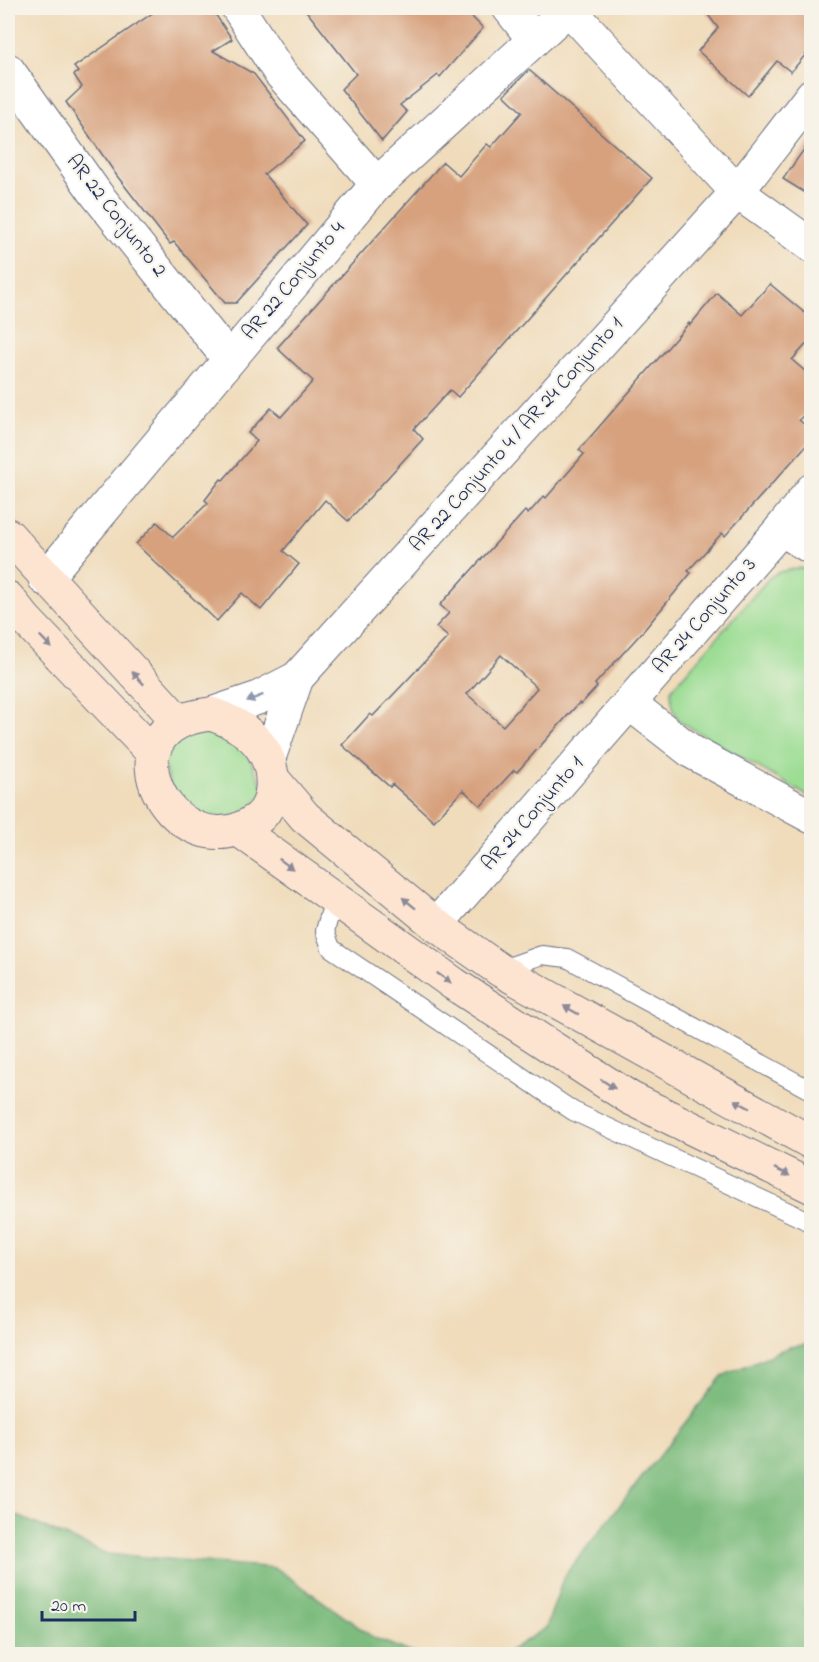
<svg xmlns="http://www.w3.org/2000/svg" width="819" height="1662" viewBox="0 0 819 1662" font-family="'Indie Flower',sans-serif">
<rect width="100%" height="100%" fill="#f7f3e8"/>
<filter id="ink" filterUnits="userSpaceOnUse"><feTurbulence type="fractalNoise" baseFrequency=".0167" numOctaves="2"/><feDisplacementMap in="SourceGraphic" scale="12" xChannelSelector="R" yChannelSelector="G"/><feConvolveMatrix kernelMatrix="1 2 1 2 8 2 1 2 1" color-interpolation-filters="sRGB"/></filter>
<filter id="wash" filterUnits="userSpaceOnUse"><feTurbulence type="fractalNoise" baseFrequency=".008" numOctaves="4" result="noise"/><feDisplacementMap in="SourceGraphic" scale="24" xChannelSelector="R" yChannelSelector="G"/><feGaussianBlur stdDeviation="1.35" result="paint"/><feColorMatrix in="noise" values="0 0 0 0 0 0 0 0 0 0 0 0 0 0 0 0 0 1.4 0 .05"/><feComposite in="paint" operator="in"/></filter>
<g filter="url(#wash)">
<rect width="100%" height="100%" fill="#f0dcbb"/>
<!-- green -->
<g fill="#9cdd94" stroke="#5c8679" stroke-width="1.5">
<path d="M799 568 811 570V798L679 721C673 711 671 702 671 690L770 577 779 572Z"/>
<polygon points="181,728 238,733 265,792 236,823 179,810 160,754"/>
</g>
<!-- forest -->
<g fill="#7dbc7e" stroke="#4c766e" stroke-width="1.5">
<polygon points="811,1344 811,1654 505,1654 546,1628 564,1576 722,1376 789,1347"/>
<polygon points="8,1512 107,1554 276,1568 374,1638 415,1654 8,1654"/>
</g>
<g id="blocks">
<!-- building -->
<g fill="#d7a17e" fill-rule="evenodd">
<polygon points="160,8 211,8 232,39 213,51 254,74 305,141 264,174 307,225 236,303 225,303 174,242 170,244 117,176 66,102 82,87 74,75 78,72 74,67"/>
<polygon points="304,8 463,8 483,28 440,77 438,75 400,105 407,112 382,141 341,89 356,74"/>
<polygon points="703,8 812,8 812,47 791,72 777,61 748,96 698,51 718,28"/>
<polygon points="529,70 652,178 458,397 450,390 414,429 423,439 348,521 325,500 283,551 299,564 261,610 242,593 217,621 136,544 157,522 173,537 208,503 205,500 221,479 223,480 257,441 248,433 271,408 281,417 313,381 277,348 443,162 459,176 487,144 491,147 522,112 504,95"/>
<polygon points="812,138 812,197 783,179"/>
<path d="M770 284 812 319V338L792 360 812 377V407L799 420 812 431V439L725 536 722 533 688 571 691 573 645 629 595 684 597 687 581 704 579 703 517 772 514 770 481 806 463 790 434 821 392 784 390 787 342 745 370 714 373 716 448 637 436 627 449 613 440 605 525 511 528 514 544 496 546 498 584 454 579 450 689 323 690 325 717 293 742 315ZM501 655 537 688 503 726 467 694Z"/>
</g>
</g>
</g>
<g filter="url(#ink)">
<use href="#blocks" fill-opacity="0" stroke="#666c7f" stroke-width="1.5"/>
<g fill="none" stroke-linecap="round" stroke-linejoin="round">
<defs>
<g id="lane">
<polyline points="334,899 325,931 331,948 573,1111 812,1223"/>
<polyline points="500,970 542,955 567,958 812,1091"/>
</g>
<g id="street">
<polyline points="238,8 280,73 377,184"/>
<polyline points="509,8 534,40"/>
<polyline points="568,8 737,192 812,246"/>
<polyline points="8,70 97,195 229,359"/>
<polyline points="781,529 812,548"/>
<polyline points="45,579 377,184 569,8"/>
<polyline points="629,703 692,752 812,817"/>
<polyline points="211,714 258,698 297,678 737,192 812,95"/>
<polyline points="269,758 297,678"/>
<polyline points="436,925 781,529 812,490"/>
</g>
<g id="secondary">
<polyline points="8,535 178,721"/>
<polyline points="8,598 26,620 153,753"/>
<path d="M211 714C245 725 275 748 272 788 271 800 267 812 257 819 177 878 92 726 211 714Z"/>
<polyline points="273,779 305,817 436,925 500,970 812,1143"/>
<polyline points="239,830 454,984 630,1098 812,1187"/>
</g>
</defs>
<!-- lane casing -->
<use href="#lane" stroke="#666c7f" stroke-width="20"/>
<!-- street casing -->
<use href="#street" stroke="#666c7f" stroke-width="35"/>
<!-- secondary casing -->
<use href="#secondary" stroke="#666c7f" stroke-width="35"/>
<!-- lane -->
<use href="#lane" stroke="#fff" stroke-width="18"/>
<!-- street -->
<use href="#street" stroke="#fff" stroke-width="33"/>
<!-- secondary -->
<use href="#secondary" stroke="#fde4d1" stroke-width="33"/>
</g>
<!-- one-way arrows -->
<defs><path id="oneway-solid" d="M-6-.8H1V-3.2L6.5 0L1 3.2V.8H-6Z" transform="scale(1.5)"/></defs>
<g fill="#8c8a98">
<use href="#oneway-solid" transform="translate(46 642) rotate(46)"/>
<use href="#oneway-solid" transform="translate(138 678) rotate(-133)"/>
<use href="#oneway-solid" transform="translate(286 864) rotate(36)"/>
<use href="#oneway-solid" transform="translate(409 903) rotate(-141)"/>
<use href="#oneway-solid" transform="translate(444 978) rotate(36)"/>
<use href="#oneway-solid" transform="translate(571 1010) rotate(-151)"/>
<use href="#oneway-solid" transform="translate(608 1084) rotate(33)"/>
<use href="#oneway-solid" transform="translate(742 1104) rotate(-151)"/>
<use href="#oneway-solid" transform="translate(782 1172) rotate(26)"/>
</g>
<use fill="#8d97ae" href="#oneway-solid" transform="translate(255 698) rotate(159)"/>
</g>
<g text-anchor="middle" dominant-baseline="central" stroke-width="4.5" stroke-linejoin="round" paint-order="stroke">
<!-- street labels -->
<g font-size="21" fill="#1b2f5e" stroke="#f7f3e8">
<text transform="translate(116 216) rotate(52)">AR 22 Conjunto 2</text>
<text transform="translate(294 281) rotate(-50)">AR 22 Conjunto 4</text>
<text transform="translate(517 435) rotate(-48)">AR 22 Conjunto 4 / AR 24 Conjunto 1</text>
<text transform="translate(705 616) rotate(-49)">AR 24 Conjunto 3</text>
<text transform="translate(533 814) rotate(-49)">AR 24 Conjunto 1</text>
</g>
</g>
<!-- margin -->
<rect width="819" height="1662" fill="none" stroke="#f7f3e8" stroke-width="30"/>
<!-- scale -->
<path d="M42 1611v9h93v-9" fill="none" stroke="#1b2f5e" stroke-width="3"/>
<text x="51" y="1611" font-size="18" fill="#1b2f5e" stroke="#f7f3e8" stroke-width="4.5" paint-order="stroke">20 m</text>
</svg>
